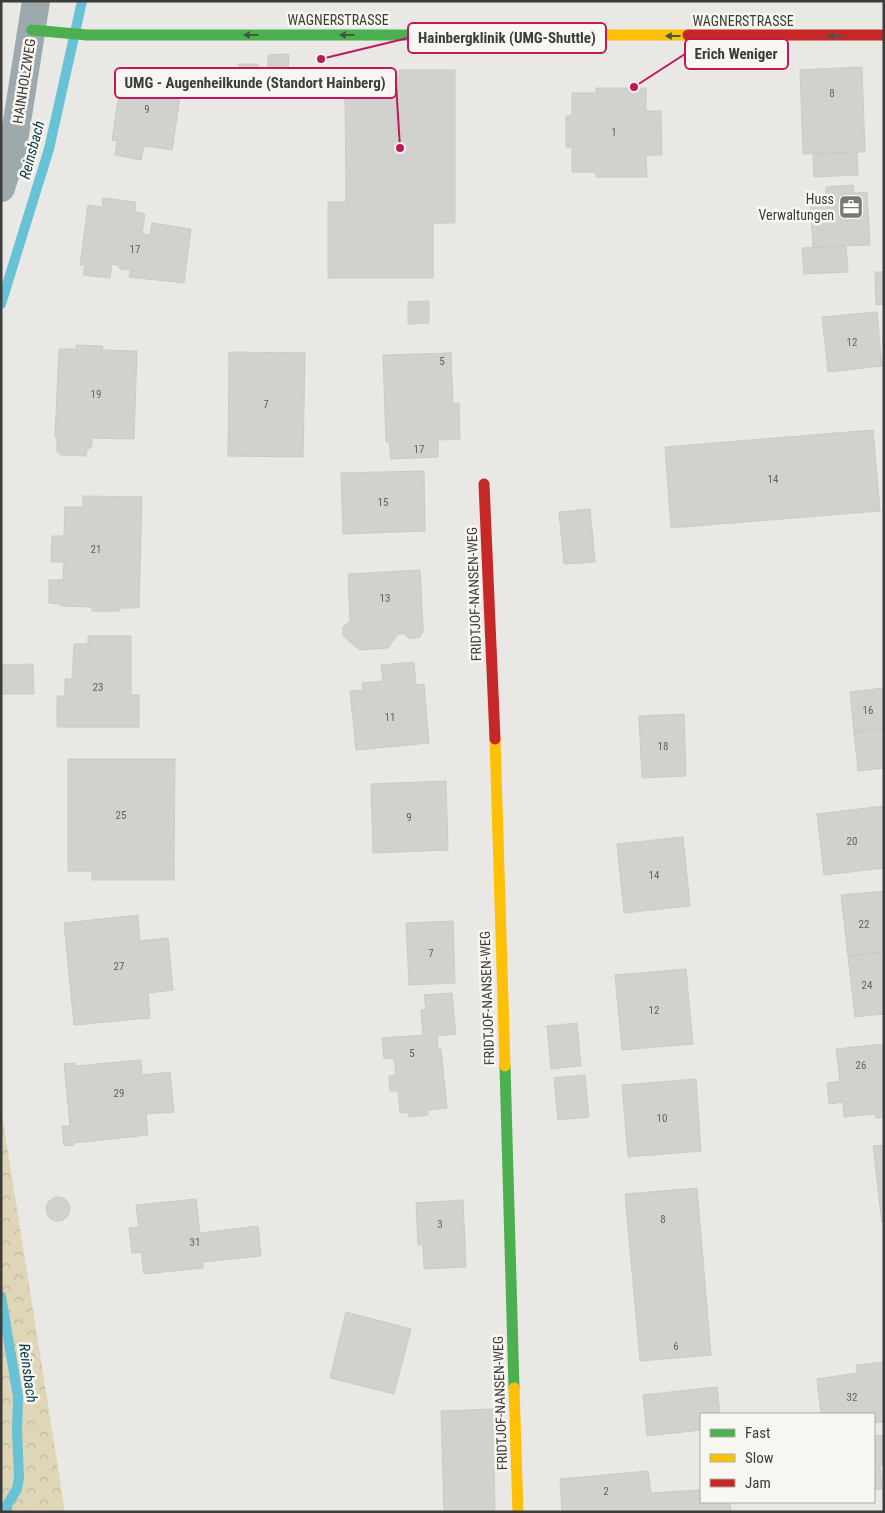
<svg xmlns="http://www.w3.org/2000/svg" width="885" height="1513" viewBox="0 0 885 1513" font-family="'Roboto Condensed',sans-serif">
<defs>
<pattern id="park-crowns" width="20" height="18" patternUnits="userSpaceOnUse" patternTransform="scale(1.25)"><rect width="20" height="18" fill="#dfd5b7"/><path d="M2 6a3 3 0 1 1 6 0M12 15a3 3 0 1 1 6 0" fill="none" stroke="#c0b89e"/></pattern>
</defs>
<rect width="100%" height="100%" fill="#e9e8e5"/>
<!-- park -->
<polygon fill="url(#park-crowns)" points="1,1108 65,1512 1,1512"/>
<g fill="none" stroke-linecap="round" stroke-linejoin="round">
<!-- stream -->
<g stroke="#67c2d6" stroke-width="10">
<polyline points="1,304 49,149 82,1"/>
<polyline points="1,1296 18,1397 17,1431 19,1478 17,1489 7,1505 7,1512"/>
</g>
</g>
<!-- building -->
<g fill="#d1d1ce" stroke="#cacac7">
<polygon points="289,54 288,77 268,77 268,55"/>
<polygon points="239,64 258,64 258,95 240,95"/>
<polygon points="862,67 865,152 803,154 800,70"/>
<polygon points="123,68 183,77 172,150 144,146 141,160 115,155 117,141 112,140"/>
<polygon points="399,70 455,70 455,223 433,223 433,278 328,278 328,202 346,202 345,94 392,94 392,77 399,77"/>
<polygon points="596,88 646,88 646,111 661,111 662,155 646,155 647,177 596,177 596,172 572,172 572,147 566,147 566,116 572,116 572,93 596,93"/>
<polygon points="857,152 858,175 814,177 813,154"/>
<polygon points="853,185 854,193 867,192 870,245 813,247 810,195 826,194 826,187"/>
<polygon points="103,198 136,202 135,212 145,214 142,234 150,235 152,223 191,229 184,283 129,277 131,270 120,269 118,265 112,264 110,278 83,275 85,265 80,265 88,205 102,207"/>
<polygon points="846,246 848,272 804,274 802,248"/>
<polygon points="875,272 884,272 884,304 876,305"/>
<polygon points="429,301 429,323 408,324 408,302"/>
<polygon points="877,312 882,366 828,372 822,317"/>
<polygon points="76,345 102,346 103,350 137,351 134,439 92,438 92,446 87,450 86,456 61,455 57,452 57,437 55,437 59,349 76,349"/>
<polygon points="229,352 305,353 303,457 228,456"/>
<polygon points="451,353 453,404 459,403 460,439 438,440 438,457 391,459 389,442 386,442 383,355"/>
<polygon points="873,430 880,511 671,528 665,447"/>
<polygon points="424,471 425,531 343,534 341,473"/>
<polygon points="83,496 142,497 139,608 120,608 120,611 92,611 92,607 61,606 61,604 49,603 49,580 63,580 64,562 51,562 52,536 64,536 65,507 83,507"/>
<polygon points="590,509 595,562 564,564 559,512"/>
<polygon points="420,570 423,625 423,632 420,637 410,639 404,634 398,634 388,648 360,650 343,636 343,627 350,621 348,574"/>
<polygon points="88,636 131,636 131,695 139,695 139,727 57,727 57,696 65,696 65,679 72,679 74,644 88,644"/>
<polygon points="414,662 416,685 424,684 429,743 356,750 350,691 363,690 362,683 383,681 381,665"/>
<polygon points="33,664 34,694 2,694 1,665"/>
<polygon points="884,688 884,728 854,732 850,692"/>
<polygon points="684,714 686,776 642,778 639,716"/>
<polygon points="884,728 884,768 858,771 854,732"/>
<polygon points="68,759 175,759 174,880 92,880 92,871 68,871"/>
<polygon points="446,781 448,850 373,853 371,784"/>
<polygon points="884,806 884,868 824,875 817,814"/>
<polygon points="683,837 690,906 624,913 617,844"/>
<polygon points="884,891 884,952 848,956 841,895"/>
<polygon points="138,915 140,941 168,938 173,990 148,993 150,1018 74,1025 64,923"/>
<polygon points="453,921 455,983 409,985 406,923"/>
<polygon points="884,952 884,1014 855,1017 848,956"/>
<polygon points="686,969 693,1044 622,1050 615,975"/>
<polygon points="452,993 456,1034 437,1036 438,1049 441,1049 447,1108 428,1110 428,1115 409,1117 408,1112 400,1113 398,1091 390,1091 389,1076 396,1075 394,1058 384,1059 382,1038 423,1035 421,1010 426,1010 424,995"/>
<polygon points="577,1023 581,1066 551,1069 547,1026"/>
<polygon points="884,1044 884,1117 876,1118 875,1114 844,1117 843,1102 829,1104 827,1083 840,1081 836,1049"/>
<polygon points="141,1060 142,1075 170,1072 174,1112 146,1114 148,1135 74,1143 74,1145 64,1146 62,1126 70,1126 64,1064 75,1063 75,1066"/>
<polygon points="585,1075 589,1117 558,1120 554,1078"/>
<polygon points="696,1079 701,1151 628,1157 622,1085"/>
<polygon points="884,1145 884,1222 882,1223 873,1146"/>
<polygon points="697,1188 711,1355 640,1361 625,1194"/>
<circle cx="58" cy="1209" r="12"/>
<polygon points="196,1199 200,1233 258,1226 261,1256 203,1262 203,1268 144,1274 141,1252 132,1253 129,1228 139,1227 136,1205"/>
<polygon points="463,1200 466,1267 424,1269 423,1245 418,1245 416,1203"/>
<polygon points="346,1312 411,1329 394,1394 330,1378"/>
<polygon points="884,1362 884,1372 882,1372 884,1380 884,1422 874,1423 874,1414 821,1414 817,1379 857,1373 856,1365"/>
<polygon points="717,1387 720,1414 701,1414 701,1430 647,1436 643,1395"/>
<polygon points="493,1409 495,1512 444,1512 441,1411"/>
<polygon points="884,1435 884,1465 880,1466 882,1489 874,1490 874,1436"/>
<polygon points="648,1471 651,1493 701,1490 701,1502 730,1502 731,1512 562,1512 560,1479"/>
</g>
<g fill="none" stroke-linecap="round" stroke-linejoin="round">
<!-- street -->
<polyline stroke="#9caaad" stroke-width="28" points="1,188 12,153 36,1"/>
<!-- fast -->
<g stroke="#4caf50" stroke-width="11">
<polyline points="32,30 87,35 440,35"/>
<polyline points="505,1066 514,1388"/>
</g>
<!-- slow -->
<g stroke="#ffc107" stroke-width="11">
<polyline points="440,35 688,35"/>
<polyline points="495,739 505,1066"/>
<polyline points="514,1388 518,1512"/>
</g>
<!-- jam -->
<g stroke="#c62828" stroke-width="11">
<polyline points="688,35 884,35"/>
<polyline points="484,484 495,739"/>
</g>
</g>
<!-- one-way arrows -->
<defs><path id="oneway-solid" d="M-6-.8H1V-3.2L6.5 0L1 3.2V.8H-6Z" transform="scale(1.25)"/></defs>
<g fill="#415940">
<use href="#oneway-solid" transform="translate(251 35) rotate(180)"/>
<use href="#oneway-solid" transform="translate(347 35) rotate(-180)"/>
<use href="#oneway-solid" transform="translate(673 36) rotate(180)"/>
<use href="#oneway-solid" transform="translate(835 36) rotate(180)"/>
</g>
<!-- icons -->
<defs>
<symbol id="office-square" viewBox="-11 -11 22 22"><rect x="-9" y="-9" width="18" height="18" rx="4" fill="#797876" stroke="#f8f6f0"/><path d="M-6-3h4V-5.5h4V-3h4V5H-6ZM-1-4.5V-3h2v-1.5ZM-6 0V1H6V0Z" fill="#fff"/></symbol>
</defs>
<g fill-rule="evenodd">
<use href="#office-square" x="837" y="193" width="28" height="28"/>
</g>
<g text-anchor="middle" dominant-baseline="central" stroke-width="5" stroke-linejoin="round" paint-order="stroke">
<!-- number labels -->
<g font-size="11" fill="#646360">
<text x="832" y="93">8</text>
<text x="147" y="109">9</text>
<text x="614" y="132">1</text>
<text x="135" y="249">17</text>
<text x="852" y="342">12</text>
<text x="442" y="361">5</text>
<text x="96" y="394">19</text>
<text x="266" y="404">7</text>
<text x="419" y="449">17</text>
<text x="773" y="479">14</text>
<text x="383" y="502">15</text>
<text x="96" y="549">21</text>
<text x="385" y="598">13</text>
<text x="98" y="687">23</text>
<text x="868" y="710">16</text>
<text x="390" y="717">11</text>
<text x="663" y="746">18</text>
<text x="121" y="815">25</text>
<text x="409" y="817">9</text>
<text x="852" y="841">20</text>
<text x="654" y="875">14</text>
<text x="864" y="924">22</text>
<text x="431" y="953">7</text>
<text x="119" y="966">27</text>
<text x="867" y="985">24</text>
<text x="654" y="1010">12</text>
<text x="412" y="1053">5</text>
<text x="861" y="1065">26</text>
<text x="119" y="1093">29</text>
<text x="662" y="1118">10</text>
<text x="663" y="1219">8</text>
<text x="440" y="1224">3</text>
<text x="195" y="1242">31</text>
<text x="676" y="1346">6</text>
<text x="852" y="1397">32</text>
<text x="606" y="1491">2</text>
</g>
<!-- street labels -->
<g font-size="14" fill="#3d3c3a" stroke="#f8f6f0">
<text x="338" y="20">WAGNERSTRASSE</text>
<text x="743" y="21">WAGNERSTRASSE</text>
<text transform="translate(24 81) rotate(-81)">HAINHOLZWEG</text>
<text transform="translate(474 594) rotate(-92)">FRIDTJOF-NANSEN-WEG</text>
<text transform="translate(487 998) rotate(-92)">FRIDTJOF-NANSEN-WEG</text>
<text transform="translate(500 1403) rotate(-92)">FRIDTJOF-NANSEN-WEG</text>
</g>
<!-- poi labels -->
<g font-size="14" fill="#3d3c3a" stroke="#f8f6f0" text-anchor="end">
<text x="834" y="199">Huss<tspan x="834" dy="16">Verwaltungen</tspan></text>
</g>
<!-- water labels -->
<g font-size="15" font-style="italic" fill="#023c49" stroke="#f8f6f0">
<text transform="translate(32 150) rotate(-75)">Reinsbach</text>
<text transform="translate(28 1373) rotate(82)">Reinsbach</text>
</g>
</g>
<!-- callouts -->
<path fill="none" stroke="#c2185b" stroke-width="2" d="M321 59L408 38M634 87L685 54M400 148L396 83"/>
<g fill="#c2185b" stroke="#f8f6f0" stroke-width="2">
<circle cx="321" cy="59" r="5"/>
<circle cx="634" cy="87" r="5"/>
<circle cx="400" cy="148" r="5"/>
</g>
<g fill="#f8f6f0" stroke="#c2185b" stroke-width="2">
<rect x="408" y="23" width="198" height="30" rx="5"/>
<rect x="685" y="39" width="103" height="30" rx="5"/>
<rect x="115" y="68" width="281" height="30" rx="5"/>
</g>
<g font-size="15" text-anchor="middle" font-weight="bold" fill="#3d3c3a">
<text x="507" y="43">Hainbergklinik (UMG-Shuttle)</text>
<text x="736" y="59">Erich Weniger</text>
<text x="255" y="88">UMG - Augenheilkunde (Standort Hainberg)</text>
</g>
<!-- border -->
<rect width="885" height="1513" fill="none" stroke="#3d3c3a" stroke-width="5"/>
<!-- legend -->
<rect x="700" y="1413" width="175" height="90" fill="#f8f6f0" stroke="#adaca7"/>
<rect x="710" y="1429" width="25" height="8" fill="#4caf50" stroke="#adaca7"/>
<text x="745" y="1438" font-size="15" fill="#3d3c3a">Fast</text>
<rect x="710" y="1454" width="25" height="8" fill="#ffc107" stroke="#adaca7"/>
<text x="745" y="1463" font-size="15" fill="#3d3c3a">Slow</text>
<rect x="710" y="1479" width="25" height="8" fill="#c62828" stroke="#adaca7"/>
<text x="745" y="1488" font-size="15" fill="#3d3c3a">Jam</text>
</svg>
